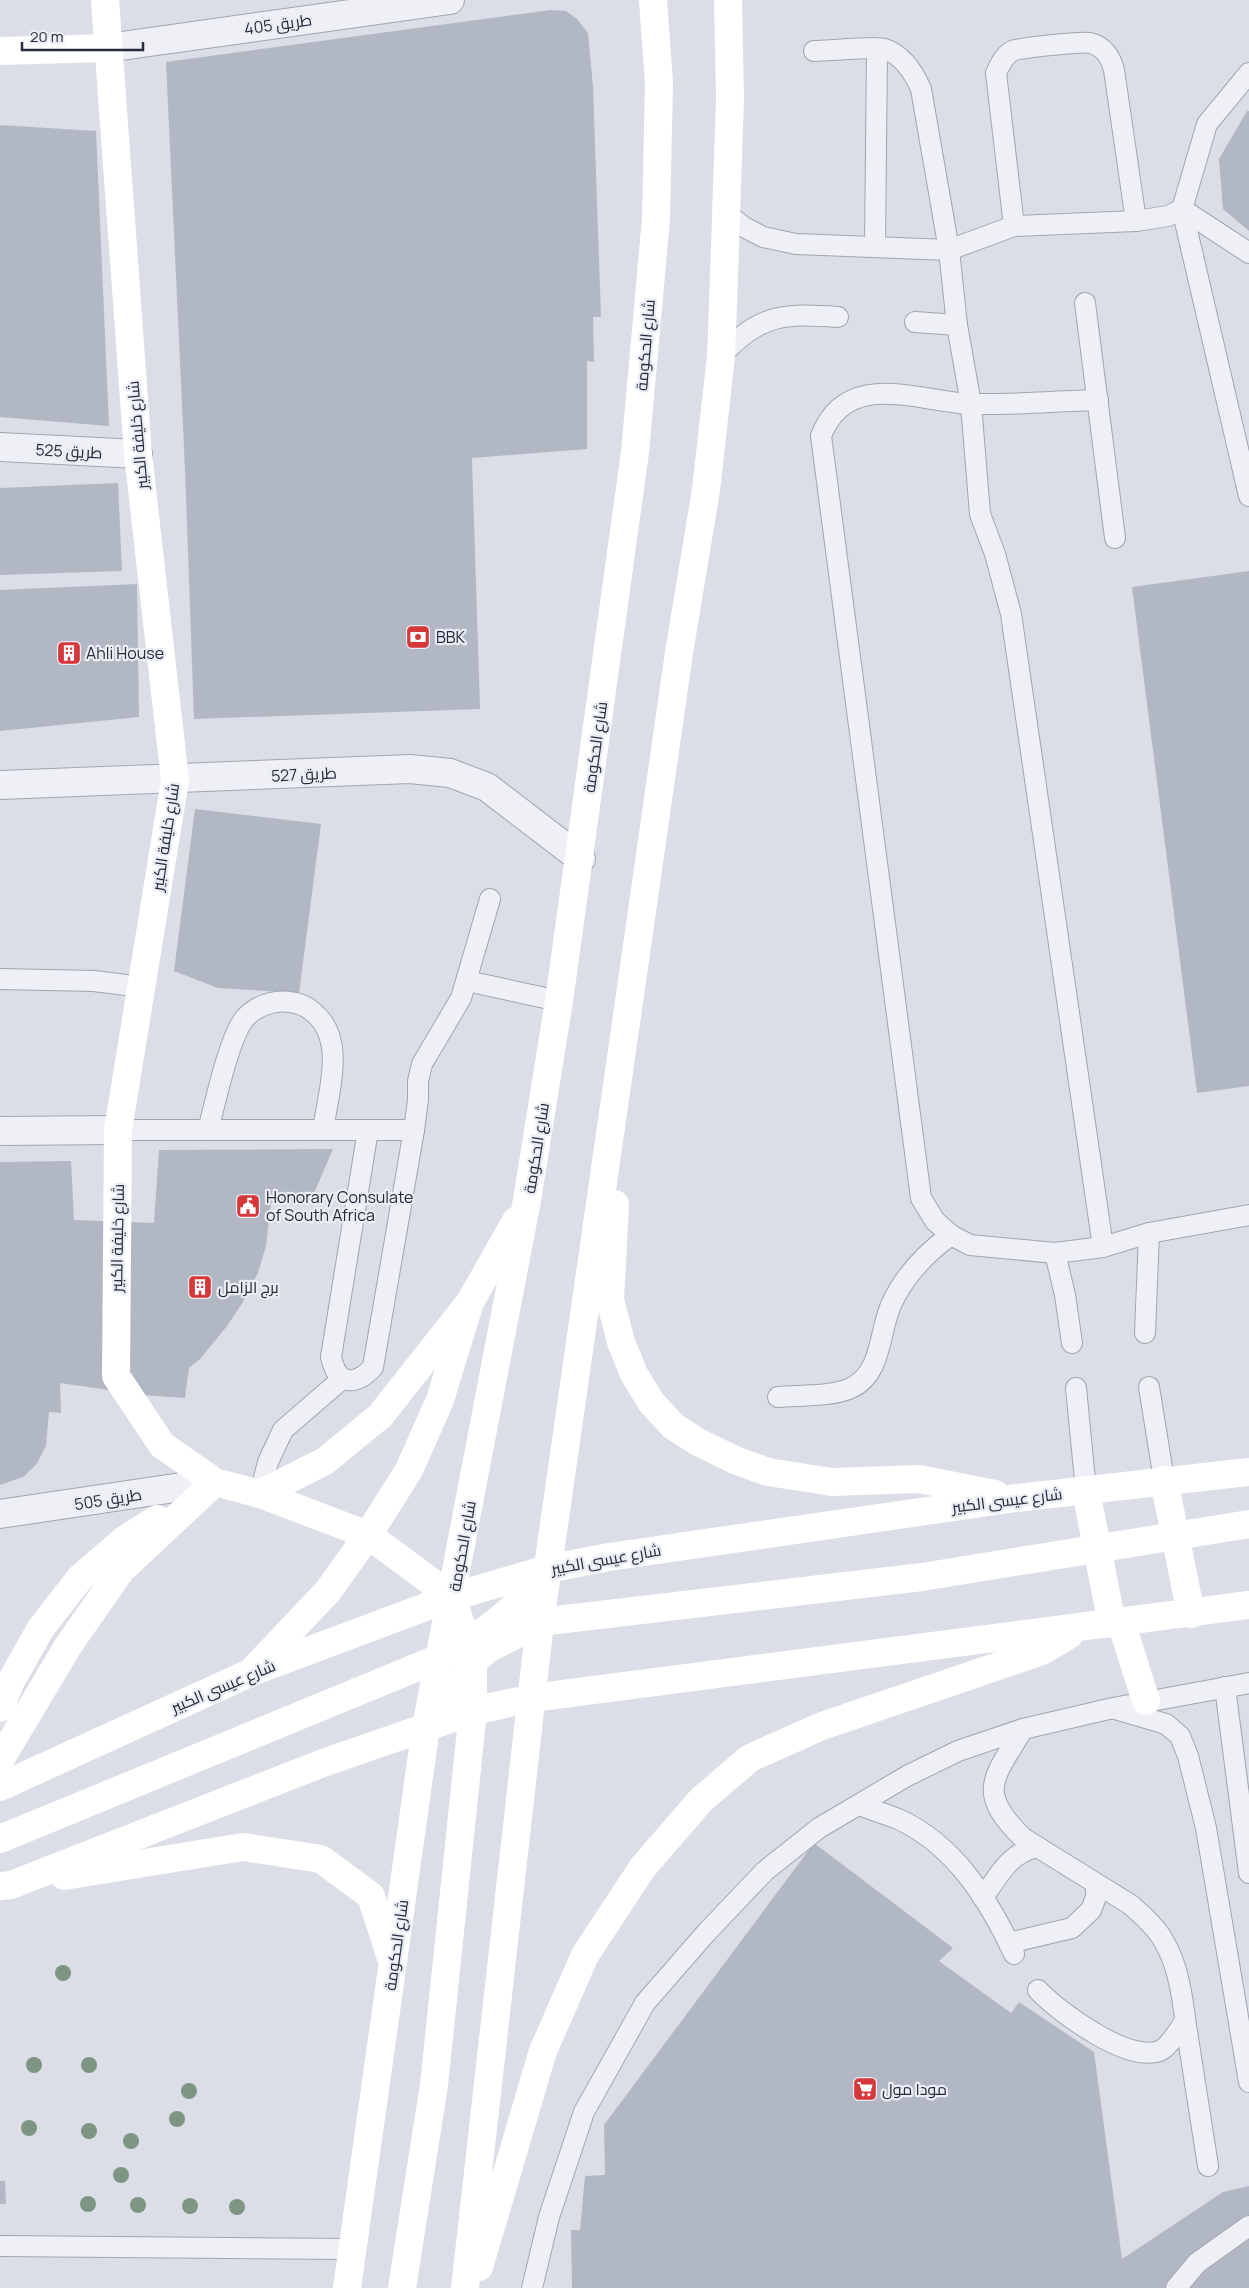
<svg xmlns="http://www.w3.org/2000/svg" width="1249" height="2288" viewBox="0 0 1249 2288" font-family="Manrope,Cairo,sans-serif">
<rect width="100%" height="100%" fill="#dbdee7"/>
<!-- building -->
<g fill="#b2b7c4">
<polygon points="551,10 566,11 577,19 588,33 593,87 601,317 593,317 594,362 587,361 587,449 472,458 480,709 194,719 185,469 166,62"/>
<polygon points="1247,111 1249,111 1249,231 1223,209 1219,159"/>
<polygon points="0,125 96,131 109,426 0,417"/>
<polygon points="118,483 122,571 0,575 0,488"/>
<polygon points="1249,571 1249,1086 1197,1093 1132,587"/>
<polygon points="137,584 139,717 0,731 0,590"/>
<polygon points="195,809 321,824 299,993 218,988 174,971"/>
<polygon points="333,1149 309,1205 271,1203 266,1246 258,1273 243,1302 227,1326 200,1359 189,1368 185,1398 143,1395 60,1383 61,1413 49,1412 46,1446 36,1465 23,1477 0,1485 0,1162 71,1161 74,1220 154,1223 159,1150"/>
<polygon points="814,1843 953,1948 939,1961 1011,2013 1019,2002 1094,2052 1122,2259 1223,2192 1249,2186 1249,2288 572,2288 571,2230 580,2230 585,2176 605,2175 604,2125"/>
<polygon points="0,2181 5,2181 6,2204 0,2204"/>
</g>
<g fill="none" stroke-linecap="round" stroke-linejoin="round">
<defs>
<g id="lane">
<path d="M814 51C826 51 877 46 885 49 902 55 914 73 921 89L949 250 957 325 971 404 980 514 995 554 1011 614 1103 1247"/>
<polyline points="1182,209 1249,496"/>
<polyline points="1182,209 1249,253"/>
<polyline points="727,214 744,227 763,237 796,244 949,250 1014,226 1136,221 1168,216 1182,209 1207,124 1249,73"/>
<path d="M1014 226 996 73C1000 64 1004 56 1012 51 1019 48 1082 41 1090 43 1104 46 1111 58 1114 70L1136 221"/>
<polyline points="875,247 877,49"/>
<polyline points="1085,303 1115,538"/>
<polyline points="915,322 957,325"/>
<path d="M721 356C759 314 784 313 838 317"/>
<path d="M1098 400C1056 401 1014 405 972 404 919 402 847 368 821 436L921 1198 935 1221 951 1235 970 1245 1055 1253 1103 1247 1149 1233 1249 1215"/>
<polyline points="0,979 94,981 142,987"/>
<polyline points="467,981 559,1001"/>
<polyline points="118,1130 414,1130"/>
<path d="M208 1130C215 1104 229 1037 245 1018 256 1006 273 1000 289 1002 298 1003 307 1006 313 1012 347 1039 328 1093 323 1130"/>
<path d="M368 1130 331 1357C337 1385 355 1387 373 1367L414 1130 418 1100V1081L422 1064 461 998 490 899"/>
<polyline points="1055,1253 1065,1295 1072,1343"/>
<polyline points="1145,1333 1149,1233"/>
<polyline points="1149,1387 1164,1480"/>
<polyline points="1076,1388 1086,1491"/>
<path d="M778 1397C799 1395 832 1397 851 1388 882 1374 879 1332 891 1305 904 1276 926 1253 951 1235"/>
<polyline points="260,1494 268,1462 283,1430 342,1379"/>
<polyline points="1225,1687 1249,1873"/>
<polyline points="1115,1709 1166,1724 1180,1736 1188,1756 1206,1828 1249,2082"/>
<path d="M1023 1729C994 1778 975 1791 1023 1838L1131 1905C1141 1914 1152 1923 1160 1935 1174 1956 1179 1978 1183 2003 1183 2007 1185 2014 1185 2018 1184 2025 1169 2045 1163 2049 1134 2068 1057 2011 1038 1990"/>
<path d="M859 1805C872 1810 886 1814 898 1819 954 1844 989 1900 1014 1954"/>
<path d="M983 1898C998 1876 1010 1852 1038 1847"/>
<polyline points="1009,1943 1072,1928 1091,1910 1096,1897 1096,1884"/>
<polyline points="1185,2019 1208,2166"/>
<polyline points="0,2246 351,2249"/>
<polyline points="532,2288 549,2217 584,2112 645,2003 706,1933 765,1871 819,1828 907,1776 958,1751 1023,1729 1113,1708 1249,1683"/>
<polyline points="1176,2288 1197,2263 1249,2226"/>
</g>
<g id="street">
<polyline points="107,48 450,0"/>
<polyline points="0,447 138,454"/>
<polyline points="0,785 410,769 450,773 487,787 581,859"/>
<polyline points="0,1131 118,1130"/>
<polyline points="0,1514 215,1482"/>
</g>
</defs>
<!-- lane casing -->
<use href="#lane" stroke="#a1a5b1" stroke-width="22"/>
<!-- street casing -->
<use href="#street" stroke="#a1a5b1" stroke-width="30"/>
<!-- lane -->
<use href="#lane" stroke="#eef0f5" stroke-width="20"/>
<!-- street -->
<use href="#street" stroke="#eef0f5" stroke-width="28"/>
<!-- secondary -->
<g stroke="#fff" stroke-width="28">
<polyline points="105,0 138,454 175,780 118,1130 116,1376 162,1445 215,1482 260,1494 368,1535 452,1597 473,1662 473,1711 434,2085 402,2288"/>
<polyline points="0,51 107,48"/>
<polyline points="615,1204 610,1300 621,1342 634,1374 651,1402 673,1426 698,1442 735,1460 768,1472 832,1482 919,1479 995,1494"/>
<polyline points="1164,1480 1191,1614"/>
<polyline points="1086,1491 1112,1624"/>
<polyline points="260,1494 325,1461 380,1416 470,1302 516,1221"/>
<polyline points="1121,1622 1146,1701"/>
<polyline points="255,1668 328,1591 368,1535 409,1470 440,1400 470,1302"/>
<polyline points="0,1708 10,1683 41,1628 80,1578 124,1540 157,1519"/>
<polyline points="430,1721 473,1662 488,1649 540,1622 922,1577 1249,1524"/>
<polyline points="0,1760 68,1646 121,1570 215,1482"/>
<polyline points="0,1787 252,1672 452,1597 547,1569 609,1557 1016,1498 1249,1472"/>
<path d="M0 1839 437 1659C481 1637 517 1610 546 1570"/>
<polyline points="64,1876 243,1847 321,1859 371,1896 391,1958"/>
<polyline points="0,1886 11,1885 323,1763 473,1711 532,1698 1249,1605"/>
<polyline points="479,2267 543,2051 585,1955 643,1867 701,1800 750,1758 822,1726 1042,1651 1069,1635"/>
<polyline points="347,2288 426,1727 527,1200 559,1001 635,452 656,219 659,83 653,0"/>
<polyline points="465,2288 540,1622 679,653 706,490 721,356 724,276 730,98 728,0"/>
</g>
</g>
<!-- trees -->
<g fill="#7f9583">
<circle cx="63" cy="1973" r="8"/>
<circle cx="34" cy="2065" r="8"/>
<circle cx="89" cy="2065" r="8"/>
<circle cx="189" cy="2091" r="8"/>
<circle cx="177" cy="2119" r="8"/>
<circle cx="29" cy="2128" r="8"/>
<circle cx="89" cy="2131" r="8"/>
<circle cx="131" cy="2141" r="8"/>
<circle cx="121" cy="2175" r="8"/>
<circle cx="88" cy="2204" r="8"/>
<circle cx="138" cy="2205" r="8"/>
<circle cx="190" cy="2206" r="8"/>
<circle cx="237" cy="2207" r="8"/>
</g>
<!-- icons -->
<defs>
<symbol id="bank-square" viewBox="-11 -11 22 22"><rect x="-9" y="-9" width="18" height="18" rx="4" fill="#d5373b" stroke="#eaedf4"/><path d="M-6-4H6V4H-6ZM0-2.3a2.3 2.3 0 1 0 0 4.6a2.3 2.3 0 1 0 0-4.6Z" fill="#fff"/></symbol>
<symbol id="building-square" viewBox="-11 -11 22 22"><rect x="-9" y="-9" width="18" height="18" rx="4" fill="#d5373b" stroke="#eaedf4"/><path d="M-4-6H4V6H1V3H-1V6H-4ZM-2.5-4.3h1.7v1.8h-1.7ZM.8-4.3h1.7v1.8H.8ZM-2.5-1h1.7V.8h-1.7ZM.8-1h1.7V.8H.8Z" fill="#fff"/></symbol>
<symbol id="civic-square" viewBox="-11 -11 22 22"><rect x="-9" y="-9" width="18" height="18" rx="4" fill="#d5373b" stroke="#eaedf4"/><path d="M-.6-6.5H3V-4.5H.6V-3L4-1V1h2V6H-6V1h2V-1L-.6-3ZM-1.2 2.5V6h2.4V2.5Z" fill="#fff"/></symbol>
<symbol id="supermarket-square" viewBox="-11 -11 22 22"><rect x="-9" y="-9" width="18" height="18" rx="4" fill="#d5373b" stroke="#eaedf4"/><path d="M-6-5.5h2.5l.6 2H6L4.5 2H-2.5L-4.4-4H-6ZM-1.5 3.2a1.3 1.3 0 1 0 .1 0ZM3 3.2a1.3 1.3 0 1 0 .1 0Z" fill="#fff"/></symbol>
</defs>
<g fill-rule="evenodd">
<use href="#bank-square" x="404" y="623" width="28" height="28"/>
<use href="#building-square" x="55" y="639" width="28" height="28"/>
<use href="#civic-square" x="234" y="1192" width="28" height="28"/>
<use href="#building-square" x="186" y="1273" width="28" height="28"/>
<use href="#supermarket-square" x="851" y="2075" width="28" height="28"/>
</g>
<g text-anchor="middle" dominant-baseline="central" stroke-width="4.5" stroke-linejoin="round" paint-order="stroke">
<!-- street labels -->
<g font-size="16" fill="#252b3d" stroke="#eaedf4">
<text transform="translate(278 24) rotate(-8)">طريق 405</text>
<text transform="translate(645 345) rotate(-85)">شارع الحكومة</text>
<text transform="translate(137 435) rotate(-95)">شارع خليفة الكبير</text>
<text transform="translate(69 451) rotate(3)">طريق 525</text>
<text transform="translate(595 747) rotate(-82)">شارع الحكومة</text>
<text transform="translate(304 774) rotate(-3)">طريق 527</text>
<text transform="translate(165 837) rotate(-81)">شارع خليفة الكبير</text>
<text transform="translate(536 1148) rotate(-81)">شارع الحكومة</text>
<text transform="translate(117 1238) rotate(-89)">شارع خليفة الكبير</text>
<text transform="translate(108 1499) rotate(-9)">طريق 505</text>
<text transform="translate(1007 1500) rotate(-7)">شارع عيسى الكبير</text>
<text transform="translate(462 1546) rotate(-80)">شارع الحكومة</text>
<text transform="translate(606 1559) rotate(-10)">شارع عيسى الكبير</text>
<text transform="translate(223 1686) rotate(-23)">شارع عيسى الكبير</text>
<text transform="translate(396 1945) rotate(-82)">شارع الحكومة</text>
</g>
<!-- poi labels -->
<g font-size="16" fill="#252b3d" stroke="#eaedf4" text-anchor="start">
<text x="436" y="637">BBK</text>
<text x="86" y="653">Ahli House</text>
<text x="266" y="1197">Honorary Consulate<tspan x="266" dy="18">of South Africa</tspan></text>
<text x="218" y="1287">برج الزامل</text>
<text x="882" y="2089">مودا مول</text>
</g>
</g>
<!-- scale -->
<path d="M22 42v8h121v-8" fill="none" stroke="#252b3d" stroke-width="2.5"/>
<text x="30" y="42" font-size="15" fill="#252b3d" stroke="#eaedf4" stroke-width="4" paint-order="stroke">20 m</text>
</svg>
